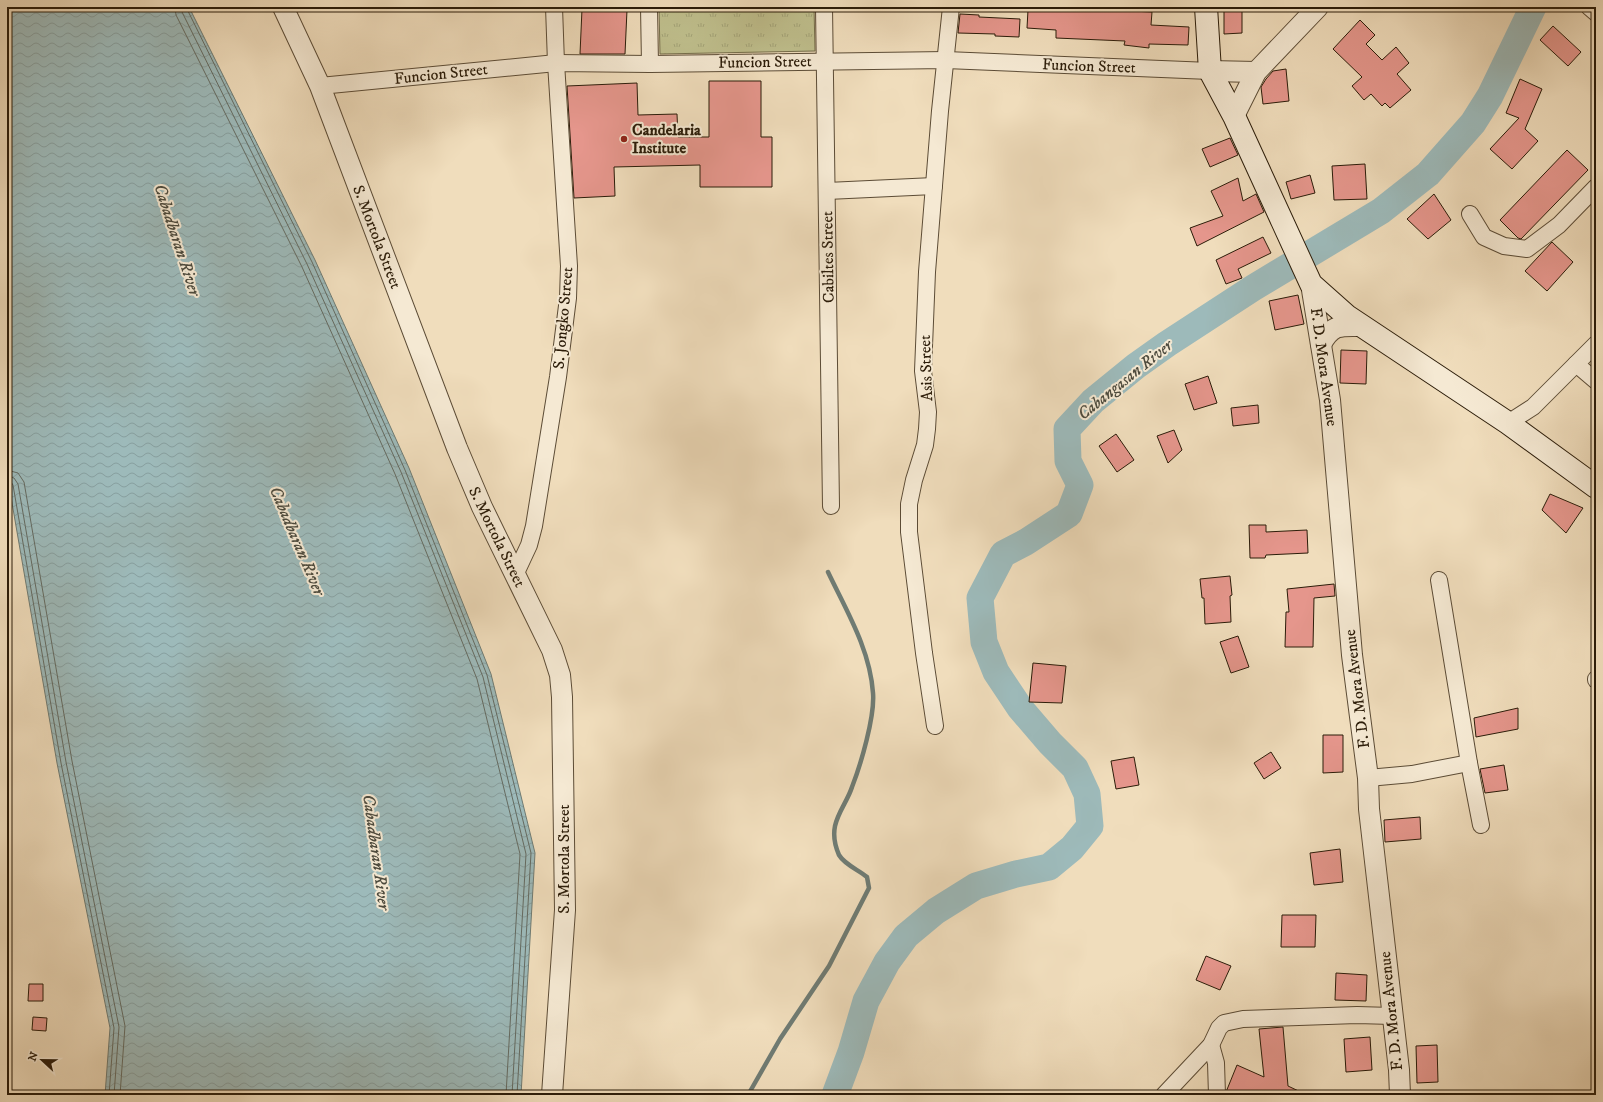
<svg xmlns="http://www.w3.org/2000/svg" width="1603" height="1102" viewBox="0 0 1603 1102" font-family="'IM FELL DW Pica',serif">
<defs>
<pattern id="park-tufts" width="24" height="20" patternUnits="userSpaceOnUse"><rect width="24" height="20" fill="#bfbf8d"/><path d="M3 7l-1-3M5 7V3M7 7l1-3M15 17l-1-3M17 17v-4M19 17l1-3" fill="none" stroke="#a4a478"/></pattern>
<pattern id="water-waves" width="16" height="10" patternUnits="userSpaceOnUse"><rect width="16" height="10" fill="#9dbaba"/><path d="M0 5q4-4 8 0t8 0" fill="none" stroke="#879f9f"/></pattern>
</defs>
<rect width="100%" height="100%" fill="#f0ddbc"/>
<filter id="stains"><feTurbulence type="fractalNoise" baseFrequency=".005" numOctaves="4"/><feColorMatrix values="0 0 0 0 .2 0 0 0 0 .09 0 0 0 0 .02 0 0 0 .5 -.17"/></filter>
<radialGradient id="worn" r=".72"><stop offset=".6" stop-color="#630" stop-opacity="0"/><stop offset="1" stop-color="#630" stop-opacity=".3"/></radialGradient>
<!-- park -->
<polygon fill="url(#park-tufts)" stroke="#756e4b" points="659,7 814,7 815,51 660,54"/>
<!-- water -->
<polygon fill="url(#water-waves)" stroke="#6f7b73" points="7,7 189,7 315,260 409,468 491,674 535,853 521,1095 105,1095 110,1028 57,763 7,474"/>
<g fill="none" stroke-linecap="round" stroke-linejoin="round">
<!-- shore -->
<g stroke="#646b62" stroke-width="1">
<polyline points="175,7 176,15 302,267 395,474 477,679 520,854 506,1095"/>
<polyline points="181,7 182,12 307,264 401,472 483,677 526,854 512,1095"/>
<polyline points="186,7 312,262 405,470 487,675 531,853 517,1095"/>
<polyline points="7,470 18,473 24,482 72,761 125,1026 120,1095"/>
<polyline points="7,476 14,478 18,484 66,762 119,1027 114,1095"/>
<polyline points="7,481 11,482 13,485 61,763 114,1028 109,1095"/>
</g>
<!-- stream -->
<path stroke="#6f7b73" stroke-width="4.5" d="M748 1095 780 1039 829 966 869 888 867 877C859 870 845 865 839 855 835 846 833 836 835 826 838 812 848 800 852 787 861 764 875 716 873 693 870 649 846 610 828 572"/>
<!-- river -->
<polyline stroke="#9dbaba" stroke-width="27" points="835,1095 851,1052 866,1001 887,962 906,936 936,911 976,886 1016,874 1049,867 1072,848 1090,826 1087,794 1075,768 1050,743 1020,708 996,672 984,642 980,598 1003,554 1026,542 1069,514 1080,485 1068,461 1067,429 1093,401 1136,366 1167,344 1253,288 1381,211 1428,174 1473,123 1490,96 1533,7"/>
</g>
<!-- building -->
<g fill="#e5968c" stroke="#2b1c09">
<polygon points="1057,7 1089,7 1089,9 1152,12 1151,25 1189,27 1188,45 1149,44 1149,48 1124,45 1125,41 1056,38 1056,30 1027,28 1028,10 1057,11"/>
<polygon points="1224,7 1242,7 1242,33 1224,34"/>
<polygon points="582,9 627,10 625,54 580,54"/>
<polygon points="960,14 979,15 979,17 1020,19 1019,37 995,36 995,34 958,33"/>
<polygon points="1360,20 1375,35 1366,44 1382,60 1396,47 1409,63 1397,74 1411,90 1390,108 1385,103 1382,106 1371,94 1364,100 1352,86 1362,77 1333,49"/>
<polygon points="1553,26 1581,52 1568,66 1540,40"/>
<polygon points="1286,69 1289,101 1263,104 1261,87 1266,79 1273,71"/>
<polygon points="1520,79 1542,89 1525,129 1538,141 1512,169 1490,149 1519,118 1506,113"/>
<polygon points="709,81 761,81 761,137 772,137 772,187 700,187 700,165 614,167 615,196 574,198 567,86 637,83 638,115 677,114 678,137 709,137"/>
<polygon points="1230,138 1238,155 1210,167 1202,149"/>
<polygon points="1567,150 1588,170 1521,239 1518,238 1500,220"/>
<polygon points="1365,164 1367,199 1334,200 1332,166"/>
<polygon points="1310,175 1315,193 1291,199 1286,182"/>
<polygon points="1238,178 1243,201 1256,194 1264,212 1197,246 1190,228 1223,216 1211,191"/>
<polygon points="1434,194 1451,220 1428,239 1407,219"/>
<polygon points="1263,237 1271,253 1238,269 1242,278 1226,284 1216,260"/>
<polygon points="1552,242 1573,262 1547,291 1525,271"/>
<polygon points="1298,295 1304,324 1275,330 1269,301"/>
<polygon points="1341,350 1367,351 1366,384 1340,383"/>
<polygon points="1208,376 1217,403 1194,410 1185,384"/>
<polygon points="1258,405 1259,423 1233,426 1231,408"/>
<polygon points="1174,430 1182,450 1168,463 1157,436"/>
<polygon points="1116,434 1134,460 1117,472 1099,446"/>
<polygon points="1550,494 1583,508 1566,533 1542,510"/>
<polygon points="1249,525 1266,525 1266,532 1307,530 1308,553 1266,555 1265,558 1250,558"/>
<polygon points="1230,576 1232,595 1230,596 1231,622 1205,624 1204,598 1202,598 1200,579"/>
<polygon points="1334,584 1335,596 1314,598 1313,647 1285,647 1286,612 1289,612 1287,589"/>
<polygon points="1238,636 1249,667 1231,673 1220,642"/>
<polygon points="1033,663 1066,666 1062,703 1029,702"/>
<polygon points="1518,708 1518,729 1476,737 1474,718"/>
<polygon points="1323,735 1343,735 1343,772 1323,773"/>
<polygon points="1271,752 1281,768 1264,779 1254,763"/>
<polygon points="1134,757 1139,785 1116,789 1111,761"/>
<polygon points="1504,765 1508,790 1485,793 1480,769"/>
<polygon points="1420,817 1421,839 1385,842 1384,820"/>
<polygon points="1340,849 1343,882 1314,885 1310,853"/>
<polygon points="1282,915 1316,915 1315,947 1281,947"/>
<polygon points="1206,956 1231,966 1220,990 1196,980"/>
<polygon points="1336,973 1367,975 1366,1001 1335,1000"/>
<polygon points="29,984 43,984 43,1001 28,1001"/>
<polygon points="33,1017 47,1018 46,1031 32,1030"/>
<polygon points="1283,1027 1288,1086 1307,1095 1234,1095 1226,1092 1237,1065 1264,1077 1259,1029"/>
<polygon points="1370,1037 1372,1070 1346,1072 1344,1039"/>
<polygon points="1437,1045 1438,1082 1417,1083 1416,1046"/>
</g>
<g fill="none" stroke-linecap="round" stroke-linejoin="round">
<defs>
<g id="minor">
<polyline points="649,7 650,64"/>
<polyline points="824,7 831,506"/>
<polyline points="1589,7 1596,13"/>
<polyline points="320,86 556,63 650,64 946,60 1210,71"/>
<polyline points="827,191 934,186"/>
<polyline points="1470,214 1484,237 1504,246 1527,249 1559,225 1596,187"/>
<polyline points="1576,364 1596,381"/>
<polyline points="1508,423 1533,407 1596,344"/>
<polyline points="515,575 529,545 534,526 558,377 568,298 569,266 556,63 554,7"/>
<polyline points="1439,580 1469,763 1481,825"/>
<polyline points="1596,680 1596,679"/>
<polyline points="935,726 924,653 909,532 909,504 914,480 925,445 927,429 928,412 923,371 927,272 940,111 951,7"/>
<polyline points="1368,778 1412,774 1469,763"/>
<polyline points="1211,1045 1216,1063 1217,1095"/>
<polyline points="1164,1095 1211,1045 1219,1028 1224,1023 1243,1019 1357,1015 1392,1016"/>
</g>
<g id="tertiary">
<polyline points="283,7 320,86 457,448 482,507 552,650 560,675 562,697 565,910 552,1095"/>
<polyline points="1210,71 1256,72"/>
<polyline points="1234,116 1256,72 1318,7"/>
<polyline points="1311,284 1330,400 1352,655 1368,778 1369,809 1399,1070 1400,1095"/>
<path d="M1321 344C1333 323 1341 326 1363 326"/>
</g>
<polyline id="secondary" points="1206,7 1210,71 1234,116 1311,284 1347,316 1508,423 1596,487"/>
</defs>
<!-- minor casing -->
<use href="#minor" stroke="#5c4c36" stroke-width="18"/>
<!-- tertiary casing -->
<use href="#tertiary" stroke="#5c4c36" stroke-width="22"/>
<!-- secondary casing -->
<use href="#secondary" stroke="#2b1c09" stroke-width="24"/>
<!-- minor -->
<use href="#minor" stroke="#f5e9d3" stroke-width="16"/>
<!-- tertiary -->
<use href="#tertiary" stroke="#f5e9d3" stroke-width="20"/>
<!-- secondary -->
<use href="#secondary" stroke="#f5e9d3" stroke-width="22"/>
</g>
<!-- markers -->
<circle fill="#8f2418" stroke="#f5e9d3" stroke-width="1.5" cx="624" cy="139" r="4"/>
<g text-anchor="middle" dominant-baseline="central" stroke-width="4" stroke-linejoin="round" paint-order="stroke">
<!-- street labels -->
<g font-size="16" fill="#2b1c09" stroke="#f5e9d3">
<text transform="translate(765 62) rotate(-1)">Funcion Street</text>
<text transform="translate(1089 66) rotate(2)">Funcion Street</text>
<text transform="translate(441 74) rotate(-6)">Funcion Street</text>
<text transform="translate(377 237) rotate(69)">S. Mortola Street</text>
<text transform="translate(828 257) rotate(-91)">Cabiltes Street</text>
<text transform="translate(563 318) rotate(-85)">S. Jongko Street</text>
<text transform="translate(1324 367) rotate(82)">F. D. Mora Avenue</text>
<text transform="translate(926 368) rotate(-92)">Asis Street</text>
<text transform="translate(497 537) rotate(64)">S. Mortola Street</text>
<text transform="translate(1357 689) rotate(-97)">F. D. Mora Avenue</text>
<text transform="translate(564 859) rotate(-90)">S. Mortola Street</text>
<text transform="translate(1391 1011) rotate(-96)">F. D. Mora Avenue</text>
</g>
<!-- poi labels -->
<g font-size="16" font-weight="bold" fill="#2b1c09" stroke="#f5e9d3" text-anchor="start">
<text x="632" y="130">Candelaria<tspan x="632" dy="18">Institute</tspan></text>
</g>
<!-- water labels -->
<g font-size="17" font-style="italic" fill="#4d4b3e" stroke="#f5e9d3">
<text transform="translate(177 240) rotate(72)">Cabadbaran River</text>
<text transform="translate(1125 380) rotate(-39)">Cabangasan River</text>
<text transform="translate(297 541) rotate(67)">Cabadbaran River</text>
<text transform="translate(376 852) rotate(82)">Cabadbaran River</text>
</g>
</g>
<!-- margin -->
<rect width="1603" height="1102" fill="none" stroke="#f0ddbc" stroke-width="24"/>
<rect x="8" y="8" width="1587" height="1086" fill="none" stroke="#2b1c09" stroke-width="2"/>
<rect x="12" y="12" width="1579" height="1078" fill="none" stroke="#2b1c09"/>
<!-- north arrow -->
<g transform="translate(42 1060) rotate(292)" stroke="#f5e9d3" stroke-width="3" paint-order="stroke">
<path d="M0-3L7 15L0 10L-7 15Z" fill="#2b1c09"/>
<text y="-6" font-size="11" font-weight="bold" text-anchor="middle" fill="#2b1c09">N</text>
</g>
<rect width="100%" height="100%" filter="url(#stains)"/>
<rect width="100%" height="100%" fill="url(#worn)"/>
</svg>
